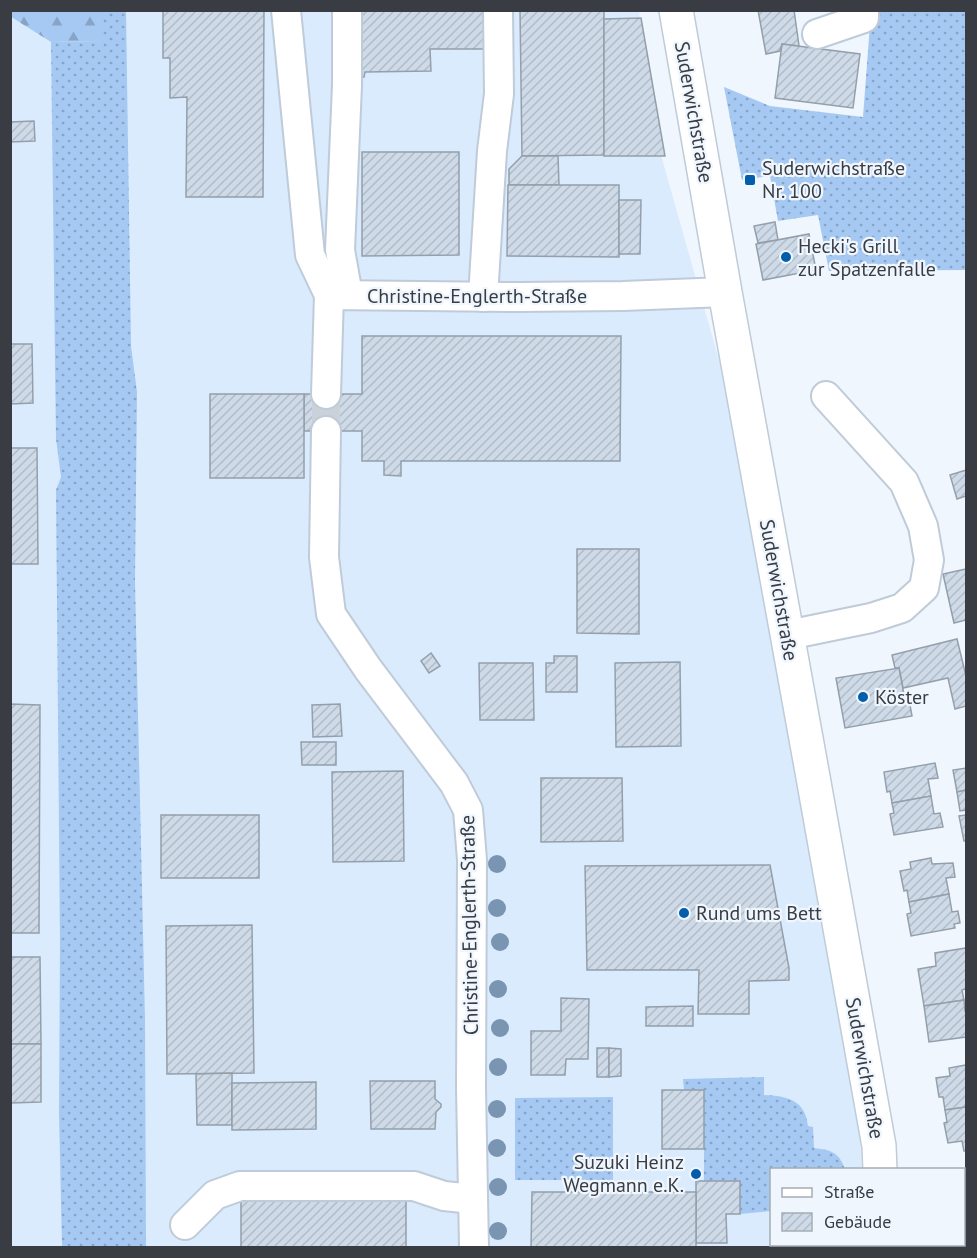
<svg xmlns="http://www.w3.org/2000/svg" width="977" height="1258" viewBox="0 0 977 1258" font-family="'PT Sans',sans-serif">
<defs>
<pattern id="grass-dots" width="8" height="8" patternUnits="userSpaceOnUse" patternTransform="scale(1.5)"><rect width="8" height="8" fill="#a5c9f3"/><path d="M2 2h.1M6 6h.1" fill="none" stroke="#87a4c6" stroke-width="1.8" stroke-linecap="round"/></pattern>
<pattern id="forest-firs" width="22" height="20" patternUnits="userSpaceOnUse" patternTransform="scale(1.5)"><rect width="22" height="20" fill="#a5c9f3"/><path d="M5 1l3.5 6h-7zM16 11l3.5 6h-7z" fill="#87a4c6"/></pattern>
<pattern id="building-hatch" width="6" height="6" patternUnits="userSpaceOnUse" patternTransform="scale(1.5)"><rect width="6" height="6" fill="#cfdae8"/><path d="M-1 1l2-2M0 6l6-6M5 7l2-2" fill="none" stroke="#b2bcc8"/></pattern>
</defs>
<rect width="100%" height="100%" fill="#eff6fe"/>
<!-- built -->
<polygon fill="#daebfe" points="126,11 639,11 659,148 756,491 858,1113 862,1169 772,1170 772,1244 863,1244 863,1247 11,1247 10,17 51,42 126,38"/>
<!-- grass -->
<g fill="url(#grass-dots)">
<polygon points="101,11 126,11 131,346 137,392 135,582 145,1020 146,1247 62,1247 59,1114 60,944 56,490 61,477 56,439 51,42 101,41"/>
<polygon points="871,11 966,11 966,270 829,271 818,215 778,221 770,176 742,180 724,87 770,106 863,117"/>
<path d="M764 1077V1095C788 1096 805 1100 808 1126L813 1127 814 1148C831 1150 839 1152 845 1169L772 1170 771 1211 740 1214V1181H704V1090H684L683 1079Z"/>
<polygon points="613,1097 613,1180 515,1180 515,1098"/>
</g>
<!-- forest -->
<polygon fill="url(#forest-firs)" points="10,11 101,11 101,41 51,42 11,17"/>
<!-- building -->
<g fill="url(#building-hatch)" stroke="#949fab" stroke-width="1.5">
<polygon points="163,10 264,10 263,197 186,197 187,97 170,98 170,58 163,58"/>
<polygon points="357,10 490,10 489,49 430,49 431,71 365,72 364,77 357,77"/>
<polygon points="520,10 604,10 604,155 522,156"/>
<polygon points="758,10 794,10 799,46 782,44 780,51 766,54"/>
<polygon points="641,18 665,156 604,156 604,19"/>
<polygon points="782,44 860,54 853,108 775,98"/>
<polygon points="34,121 35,141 10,142 10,122"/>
<polygon points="362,152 459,152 459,255 362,256"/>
<polygon points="522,156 558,156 559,185 509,185 509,169"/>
<polygon points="508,185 619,185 619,257 507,256"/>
<polygon points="619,200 641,200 640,254 619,254"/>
<polygon points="775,222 778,240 758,243 754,226"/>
<polygon points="809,234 816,270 763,280 756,244"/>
<polygon points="362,336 621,336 620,461 401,461 401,476 384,475 384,461 362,461 362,431 304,431 304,394 362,394"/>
<polygon points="10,344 32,344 33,403 10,404"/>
<rect x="210" y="394" width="94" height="84"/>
<polygon points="10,448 37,448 38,564 10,564"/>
<polygon points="966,470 966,496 957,499 950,475"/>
<polygon points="577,549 639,549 639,634 577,633"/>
<polygon points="966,569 966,620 954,623 943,574"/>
<polygon points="957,639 965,672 966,671 966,706 955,709 948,678 903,688 899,668 895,668 892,655"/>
<polygon points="431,653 440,666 429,673 421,661"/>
<polygon points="554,656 577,656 577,692 546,692 546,663 554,663"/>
<polygon points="680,662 681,746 616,747 615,663"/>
<polygon points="479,663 533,663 534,720 480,720"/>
<polygon points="899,668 905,700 909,700 912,716 845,728 836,678"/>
<polygon points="10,704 40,705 39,933 10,933"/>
<polygon points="340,704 342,736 313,737 312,705"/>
<polygon points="301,742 336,742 336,765 302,765"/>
<polygon points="935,763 938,778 928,779 931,796 892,803 890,791 887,792 884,772"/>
<polygon points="966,768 966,790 957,792 953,770"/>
<polygon points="403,771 404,861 333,862 332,772"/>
<polygon points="541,778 622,778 623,841 541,842"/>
<polygon points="966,790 966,810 960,811 957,792"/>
<polygon points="931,796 934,814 940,813 943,827 894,835 890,814 894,813 892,803"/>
<rect x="161" y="815" width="98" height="63"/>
<polygon points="966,815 966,841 964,841 959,816"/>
<polygon points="931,858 932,864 953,863 955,877 946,878 949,894 909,902 907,890 904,891 900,871 911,869 910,862"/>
<polygon points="770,865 789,968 789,980 749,981 749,1014 698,1014 699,970 587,970 585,866"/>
<polygon points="949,894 952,912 958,911 960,923 954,924 955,928 911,936 907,914 911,913 909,902"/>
<polygon points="252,925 254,1073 167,1074 166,926"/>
<polygon points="966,948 966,989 962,990 964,1000 924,1006 918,969 936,966 935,953"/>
<polygon points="10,957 40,957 41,1044 10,1044"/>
<polygon points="561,998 589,999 588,1059 566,1059 565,1075 531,1075 531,1031 561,1031"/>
<polygon points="964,1000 965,1011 966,1011 966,1037 929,1042 924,1006"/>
<polygon points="693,1006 693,1026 646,1026 646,1007"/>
<polygon points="10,1044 41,1044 41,1102 10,1103"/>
<rect x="597" y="1048" width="12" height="29"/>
<polygon points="609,1048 621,1049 621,1076 609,1077"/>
<polygon points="966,1065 966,1107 945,1110 943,1097 939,1097 936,1078 950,1076 949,1068"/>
<polygon points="232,1073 232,1125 197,1125 196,1074"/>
<polygon points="370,1081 435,1081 435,1099 441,1104 441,1107 436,1112 435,1129 371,1129"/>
<polygon points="316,1082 316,1129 232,1130 232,1083"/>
<rect x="662" y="1090" width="42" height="59"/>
<polygon points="966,1107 966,1151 964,1151 962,1141 948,1143 944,1123 947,1122 945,1110"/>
<polygon points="696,1181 740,1181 740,1214 726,1214 727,1243 696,1243"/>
<polygon points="532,1192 696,1192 696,1248 531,1248"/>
<polygon points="241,1196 406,1197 406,1248 241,1248"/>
<polygon points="964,1232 966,1232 966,1248 927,1248 927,1244 964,1244"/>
</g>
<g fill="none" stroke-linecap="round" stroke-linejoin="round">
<!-- minor-tunnel -->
<polyline stroke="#cbd1d9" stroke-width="28" stroke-dasharray="28 14" stroke-linecap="butt" points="326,394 326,431"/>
<defs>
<g id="minor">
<polyline points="286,10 310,255 329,295"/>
<polyline points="347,10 347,85 340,250 348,295"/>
<polyline points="817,34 864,18 864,10"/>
<polyline points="483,297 492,151 499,94 498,10"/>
<polyline points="326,394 329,295 519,297 623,296 725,292"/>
<polyline points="326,431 324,557 331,614 368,669 454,783 468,810 472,860 471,1088 474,1248"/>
<polyline points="788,635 871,618 902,608 924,588 929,560 923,526 904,482 826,396"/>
<polyline points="185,1225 215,1195 240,1186 414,1186 444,1196 473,1199"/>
</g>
<g id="major">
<polyline points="676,10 725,292 811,766 879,1146 880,1170"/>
<polyline points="885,1248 885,1244"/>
</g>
</defs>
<!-- minor casing -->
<use href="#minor" stroke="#bfcbd8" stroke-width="32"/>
<!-- major casing -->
<use href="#major" stroke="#bfcbd8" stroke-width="36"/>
<!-- minor -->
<use href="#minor" stroke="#fff" stroke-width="28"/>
<!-- major -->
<use href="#major" stroke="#fff" stroke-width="33"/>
</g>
<!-- trees -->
<g fill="#7995b2">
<circle cx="497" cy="864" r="9"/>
<circle cx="497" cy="908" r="9"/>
<circle cx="500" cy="942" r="9"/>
<circle cx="498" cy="989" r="9"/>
<circle cx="500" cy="1028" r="9"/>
<circle cx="498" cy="1067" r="9"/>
<circle cx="497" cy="1109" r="9"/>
<circle cx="497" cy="1148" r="9"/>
<circle cx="498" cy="1187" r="9"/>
<circle cx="498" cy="1231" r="9"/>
</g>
<!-- markers -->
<g fill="#025dab" stroke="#eff6fe" stroke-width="2">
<rect x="744" y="174" width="12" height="12" rx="3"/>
<circle cx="786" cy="257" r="6"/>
<circle cx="863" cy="697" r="6"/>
<circle cx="684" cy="913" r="6"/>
<circle cx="696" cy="1174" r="6"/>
</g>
<g text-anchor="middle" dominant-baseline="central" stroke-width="4.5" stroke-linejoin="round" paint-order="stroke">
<!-- street labels -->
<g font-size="20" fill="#393d43" stroke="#eff6fe">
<text transform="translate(694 112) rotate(80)">Suderwichstraße</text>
<text x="477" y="296">Christine-Englerth-Straße</text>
<text transform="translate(779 590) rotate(80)">Suderwichstraße</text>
<text transform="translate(469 925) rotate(-91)">Christine-Englerth-Straße</text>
<text transform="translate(865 1068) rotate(80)">Suderwichstraße</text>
</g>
<!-- poi labels -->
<g font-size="20" fill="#393d43" stroke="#eff6fe" text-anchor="start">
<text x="762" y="168">Suderwichstraße<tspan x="762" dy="23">Nr. 100</tspan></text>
<text x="798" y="246">Hecki's Grill<tspan x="798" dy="23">zur Spatzenfalle</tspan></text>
<text x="875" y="697">Köster</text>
<text x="696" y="913">Rund ums Bett</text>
<text x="684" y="1162" text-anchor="end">Suzuki Heinz<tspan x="684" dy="23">Wegmann e.K.</tspan></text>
</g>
</g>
<!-- border -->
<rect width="977" height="1258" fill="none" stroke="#393d43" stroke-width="24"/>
<!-- legend -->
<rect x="770" y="1168" width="195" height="78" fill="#eff6fe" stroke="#a6acb3" stroke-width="1.5"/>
<rect x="782" y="1188" width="30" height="9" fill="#ffffff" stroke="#a6acb3" stroke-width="1.5"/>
<text x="824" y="1198" font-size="18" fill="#393d43">Straße</text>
<rect x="782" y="1213" width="30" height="18" fill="url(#building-hatch)" stroke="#a6acb3" stroke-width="1.5"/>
<text x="824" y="1228" font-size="18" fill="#393d43">Gebäude</text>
</svg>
